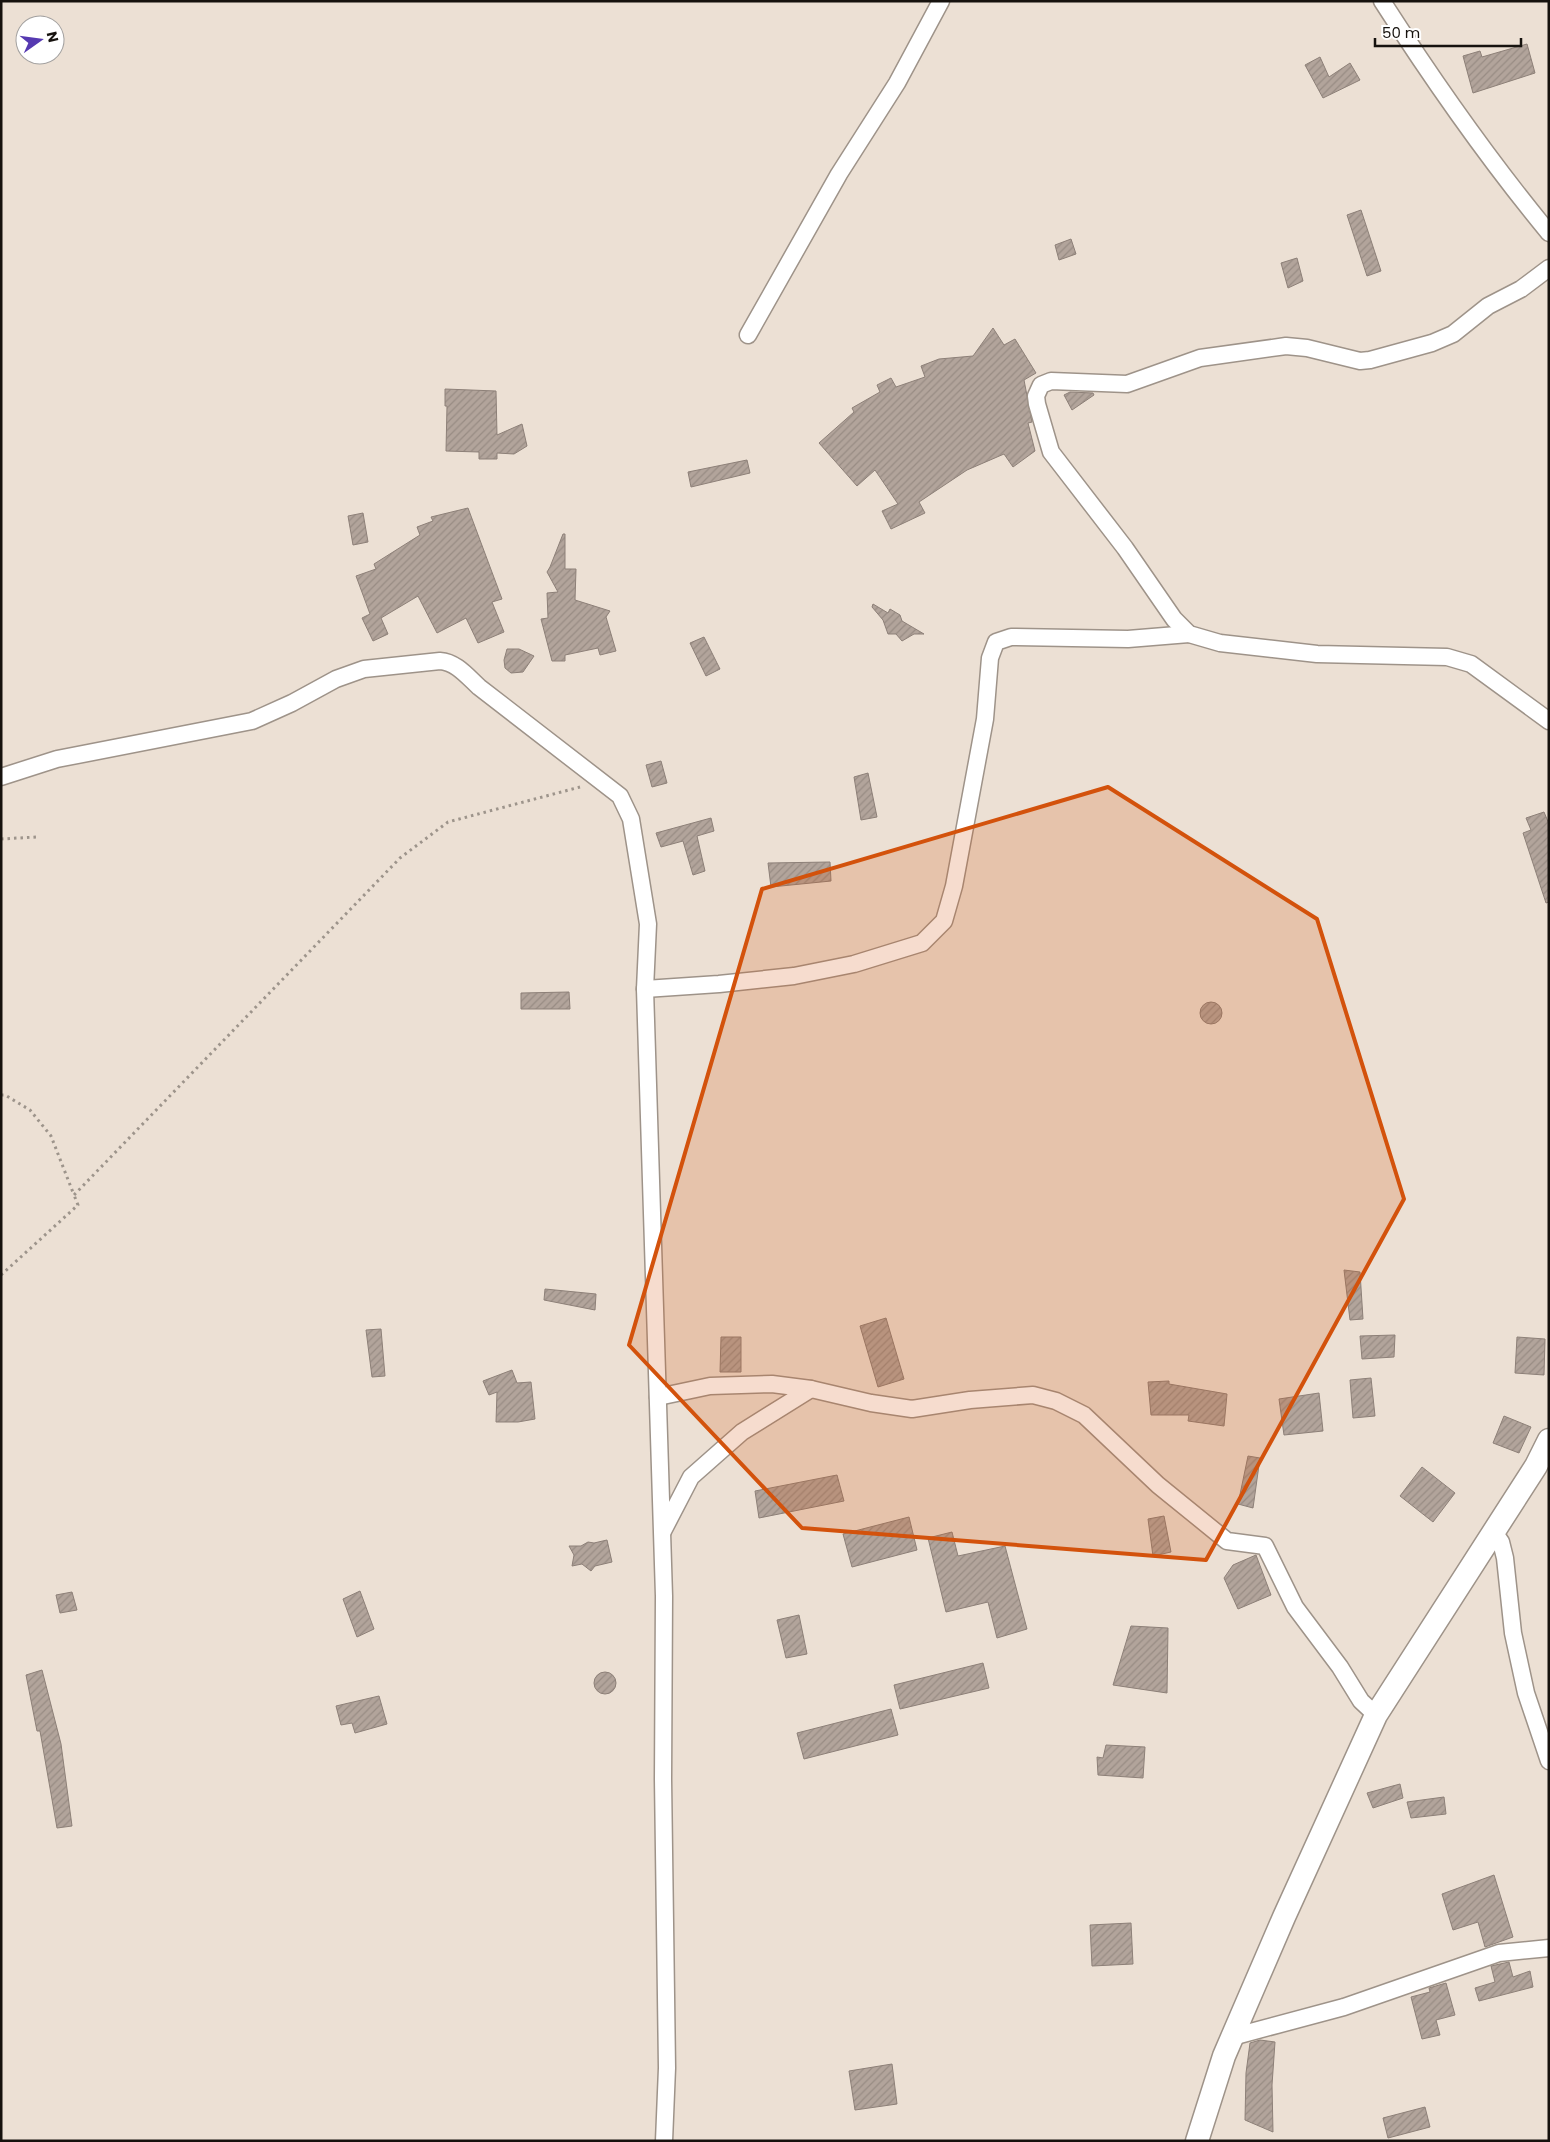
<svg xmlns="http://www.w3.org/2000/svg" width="1550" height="2142" viewBox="0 0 1550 2142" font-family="Poppins,sans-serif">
<defs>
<pattern id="building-hatch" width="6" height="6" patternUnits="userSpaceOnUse" patternTransform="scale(1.25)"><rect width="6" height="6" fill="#b2a49b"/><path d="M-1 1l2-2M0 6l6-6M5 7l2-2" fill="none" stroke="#988c84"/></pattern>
</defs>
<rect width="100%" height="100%" fill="#ece0d4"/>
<!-- building -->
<g fill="url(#building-hatch)" stroke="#8d8078">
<polygon points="1527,44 1535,73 1473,93 1463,56 1480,51 1482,57"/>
<polygon points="1320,57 1329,77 1350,63 1360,80 1323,98 1305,65"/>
<polygon points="1361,210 1381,271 1367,276 1347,215"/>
<polygon points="1071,239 1076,254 1059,260 1055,245"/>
<polygon points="1297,258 1303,281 1288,288 1281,263"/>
<polygon points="993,328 1004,345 1015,339 1036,373 1024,380 1032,422 1028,423 1035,451 1013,467 1004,454 967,470 919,502 925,513 891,529 882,511 898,504 875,470 857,486 819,443 854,412 852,408 880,392 877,385 891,378 896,387 925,377 921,366 939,359 973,356"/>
<polygon points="445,389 496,391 497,435 522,424 527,446 514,454 497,453 497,459 479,459 479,452 446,451 447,406 445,406"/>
<polygon points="1070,392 1093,393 1094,395 1072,410 1064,395"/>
<polygon points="747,460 750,473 691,487 688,472"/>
<polygon points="468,508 502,599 492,602 504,632 478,643 466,618 437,633 418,596 381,618 388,634 373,641 362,618 370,614 356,576 376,569 374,564 420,535 417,527 433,521 431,517"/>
<polygon points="363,513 368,542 353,545 348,516"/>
<polygon points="563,534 565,534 565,569 576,569 575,600 610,611 606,617 616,651 600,655 598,648 565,655 565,661 552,661 541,619 548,618 547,593 558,592 547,572 550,567"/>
<polygon points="873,604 888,613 890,609 900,615 902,621 924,634 914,634 902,641 896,634 888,634 883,620 872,607"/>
<polygon points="704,637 720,669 706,676 690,643"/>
<polygon points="507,649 519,649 534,656 523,672 511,673 505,668 504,660"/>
<polygon points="661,761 667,783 652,787 646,765"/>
<polygon points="868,773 877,817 861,820 854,777"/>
<polygon points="1544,812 1549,824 1549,902 1546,903 1523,833 1531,830 1526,818"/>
<polygon points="711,818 714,831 697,836 705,871 693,875 683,841 661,847 656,833"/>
<polygon points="830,862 831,881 771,887 768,863"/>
<polygon points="569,992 570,1009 521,1009 521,993"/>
<circle cx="1211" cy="1013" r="11"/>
<polygon points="1344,1270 1360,1272 1363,1319 1350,1320"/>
<polygon points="545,1289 596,1294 595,1310 544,1300"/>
<polygon points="886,1318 904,1379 878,1387 860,1326"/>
<polygon points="381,1329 385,1376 372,1377 366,1330"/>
<polygon points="1395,1335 1394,1357 1362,1359 1360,1336"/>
<polygon points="721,1337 741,1337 741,1372 720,1372"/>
<polygon points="1517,1337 1545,1339 1544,1375 1515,1373"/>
<polygon points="512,1370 517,1383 531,1382 535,1419 518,1422 496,1422 497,1392 489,1395 483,1381"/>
<polygon points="1371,1378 1375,1416 1353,1418 1350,1380"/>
<polygon points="1169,1381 1169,1384 1227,1394 1224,1426 1188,1421 1189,1415 1151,1415 1148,1382"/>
<polygon points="1319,1393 1323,1431 1284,1435 1279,1399"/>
<polygon points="1504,1416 1531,1427 1519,1453 1493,1443"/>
<polygon points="1248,1456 1260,1458 1253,1508 1238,1504"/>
<polygon points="1422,1467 1455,1493 1433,1522 1400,1496"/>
<polygon points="837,1475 844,1501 759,1518 755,1491"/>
<polygon points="1164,1516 1171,1552 1153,1556 1148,1519"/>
<polygon points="909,1517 917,1550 852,1567 843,1534"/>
<polygon points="952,1532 958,1556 1005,1546 1027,1629 997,1638 988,1602 946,1612 928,1538"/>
<polygon points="607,1540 612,1562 595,1566 591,1571 582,1564 572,1566 574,1555 569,1546 581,1546 588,1542 594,1543"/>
<polygon points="1256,1555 1271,1595 1238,1609 1224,1578 1233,1565"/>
<polygon points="360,1591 374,1629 357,1637 343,1599"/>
<polygon points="72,1592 77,1610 60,1613 56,1595"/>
<polygon points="799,1615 807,1654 786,1658 777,1620"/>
<polygon points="1131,1626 1168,1628 1167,1693 1113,1685"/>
<polygon points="983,1663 989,1688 900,1709 894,1685"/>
<polygon points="42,1670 61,1744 72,1826 57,1828 40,1731 37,1731 26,1675"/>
<circle cx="605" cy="1683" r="11"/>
<polygon points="379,1696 387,1724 355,1733 352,1723 341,1725 336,1706"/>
<polygon points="891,1709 898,1735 804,1759 797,1733"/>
<polygon points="1106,1745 1145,1747 1143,1778 1098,1775 1097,1757 1103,1758"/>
<polygon points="1400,1784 1403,1798 1373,1808 1367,1793"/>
<polygon points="1444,1797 1446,1814 1411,1818 1407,1802"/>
<polygon points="1494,1875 1513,1937 1485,1947 1478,1922 1453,1930 1442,1894"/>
<polygon points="1131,1923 1133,1964 1092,1966 1090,1925"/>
<polygon points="1509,1962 1513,1977 1530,1971 1533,1987 1479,2001 1475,1988 1495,1982 1491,1966"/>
<polygon points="1446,1983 1455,2015 1436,2020 1440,2035 1422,2039 1411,1997 1430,1992 1429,1988"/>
<polygon points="1260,2040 1275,2042 1272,2085 1273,2132 1245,2120 1246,2073 1250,2043"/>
<polygon points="892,2064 897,2104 855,2110 849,2071"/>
<polygon points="1425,2107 1430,2127 1388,2138 1383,2118"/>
</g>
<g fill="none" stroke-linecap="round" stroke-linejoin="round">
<defs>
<g id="street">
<path d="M1382 1C1434 82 1488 159 1549 233"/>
<polyline points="1549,268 1521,289 1488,306 1453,334 1432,343 1370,360 1360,361 1307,348 1286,346 1200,358 1127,384 1051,381 1041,385 1036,396 1037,404 1051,452 1125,548 1174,619 1189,634 1220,643 1317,654 1447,657 1471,664 1549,721"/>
<polyline points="748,335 839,174 897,83 941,1"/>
<path d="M1 777 57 759 252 721 292 703 336 679 364 669 440 661C456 662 467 676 479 687L620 796 631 819 648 924 645 989 664 1596 663 1779 667 2068 664 2141"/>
<polyline points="645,989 719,984 794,976 854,964 922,943 944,921 954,886 985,719 990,658 996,642 1011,637 1128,639 1189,634"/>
<polyline points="658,1397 710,1386 772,1384 811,1389 871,1403 912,1409 970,1400 1033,1395 1056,1401 1084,1415 1158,1485 1227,1541 1265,1546 1295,1607 1340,1667 1361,1701 1376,1715"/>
<polyline points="663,1531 691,1477 742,1432 811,1389"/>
<polyline points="1494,1532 1501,1542 1505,1558 1513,1633 1526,1693 1549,1761"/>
<polyline points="1232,2037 1344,2007 1499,1953 1549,1948"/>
</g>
<polyline id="secondary" points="1197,2141 1224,2056 1284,1917 1376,1715 1536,1466 1549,1440"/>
</defs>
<!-- street casing -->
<use href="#street" stroke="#9e9389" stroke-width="19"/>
<!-- secondary casing -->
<use href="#secondary" stroke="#9e9389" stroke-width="25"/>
<!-- path -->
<g stroke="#9d948b" stroke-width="3" stroke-dasharray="2.5 4" stroke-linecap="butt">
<polyline points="1,839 36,837"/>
<polyline points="1,1095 5,1095 30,1110 51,1136 74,1195 400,858 448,822 580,787"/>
<polyline points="1,1275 78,1205 74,1195"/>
</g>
<!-- street -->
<use href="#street" stroke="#fff" stroke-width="16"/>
<!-- secondary -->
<use href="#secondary" stroke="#fff" stroke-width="22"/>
</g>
<!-- marked area -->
<path fill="#d3520c" fill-opacity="0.2" stroke="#d3520c" stroke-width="4" stroke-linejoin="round" d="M1108 787 1317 919 1404 1199 1206 1560 802 1528 629 1345 762 889Z"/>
<!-- border -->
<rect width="1550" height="2142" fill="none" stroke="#16120e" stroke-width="5"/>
<!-- north arrow -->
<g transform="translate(40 40) rotate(76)"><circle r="24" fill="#ffffff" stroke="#a2a09f"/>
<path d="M0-4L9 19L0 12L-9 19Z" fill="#5639b1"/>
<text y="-8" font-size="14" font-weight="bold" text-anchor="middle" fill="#16120e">N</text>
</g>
<!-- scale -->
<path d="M1375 38v8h146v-8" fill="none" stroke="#16120e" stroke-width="2.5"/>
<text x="1382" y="38" font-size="15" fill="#16120e" stroke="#ffffff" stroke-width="4" paint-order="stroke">50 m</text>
</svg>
